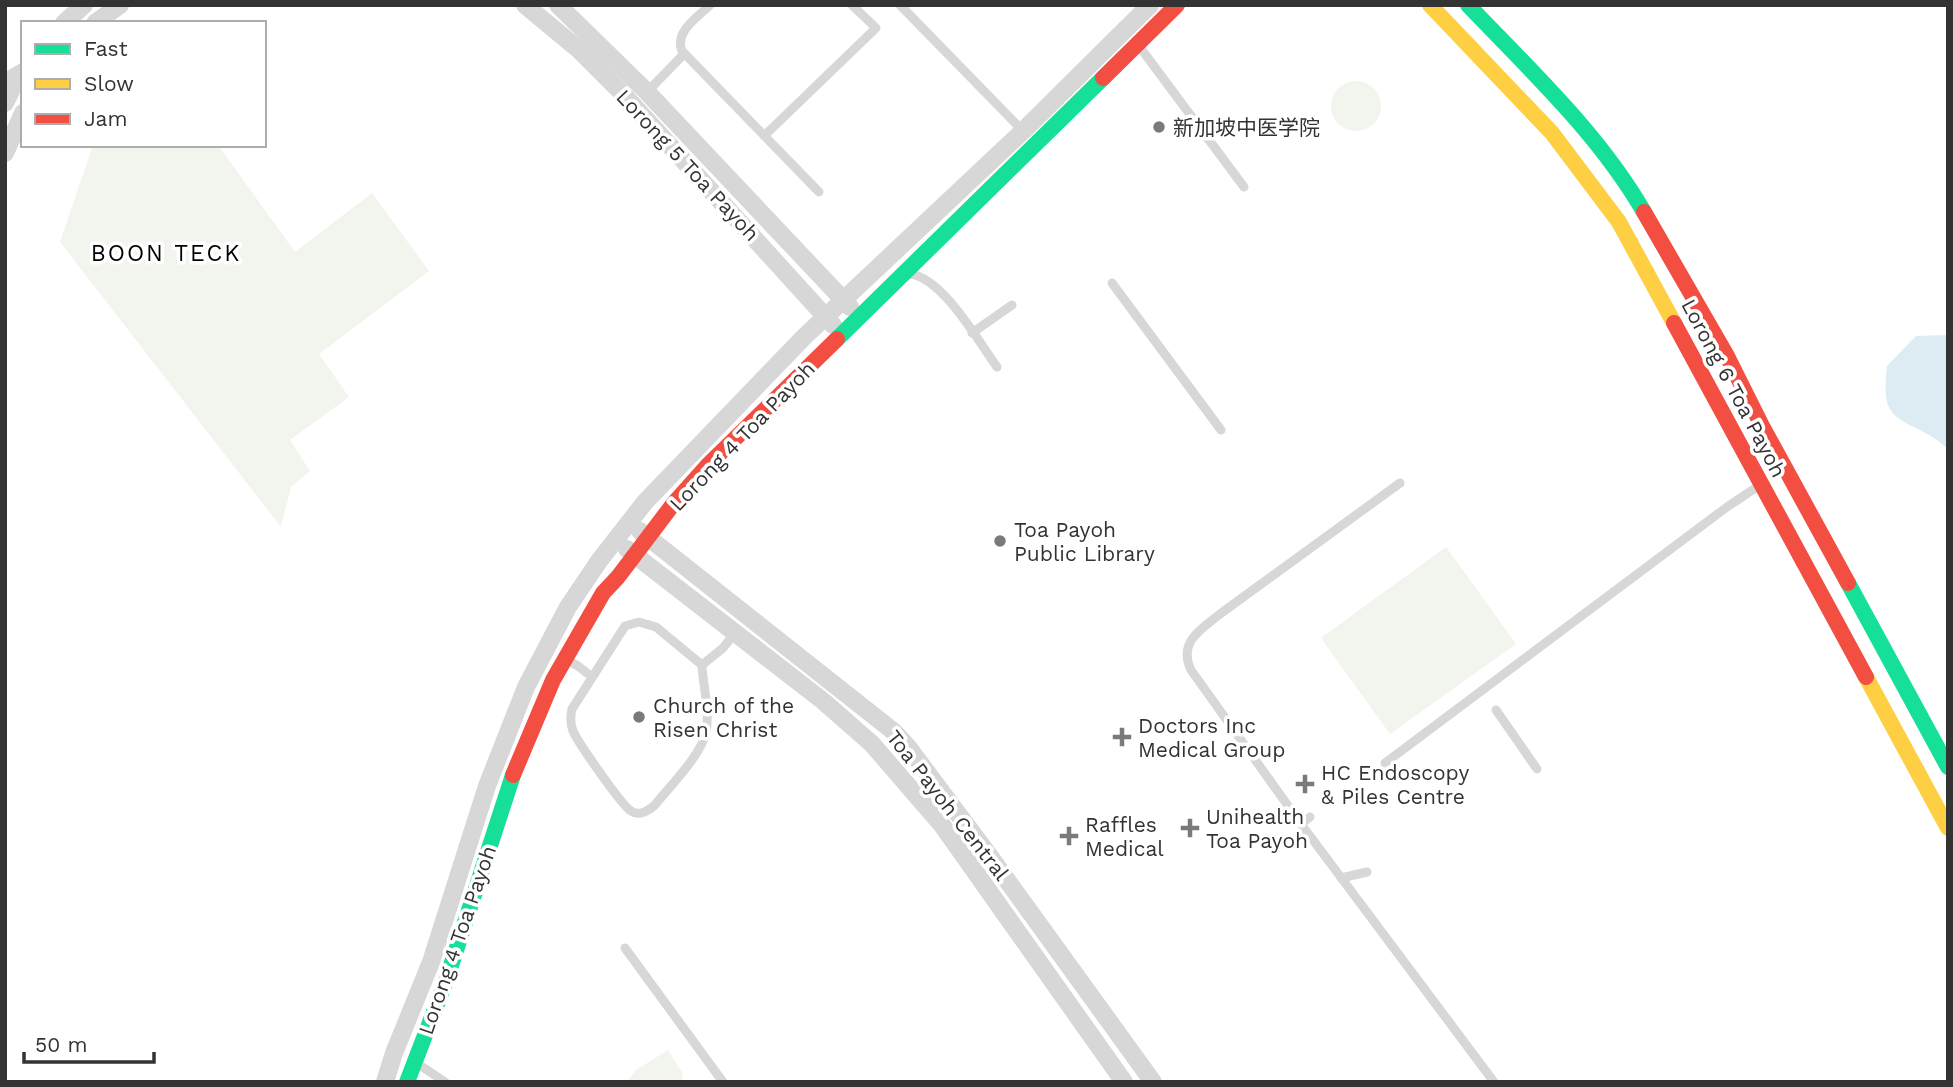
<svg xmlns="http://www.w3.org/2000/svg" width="1953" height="1087" viewBox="0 0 1953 1087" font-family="'Work Sans','Noto Sans SC',sans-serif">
<rect width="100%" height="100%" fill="#fff"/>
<!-- green -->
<g fill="#f1f5ed">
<circle cx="1356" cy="106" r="25"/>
<polygon points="93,145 218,145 295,252 372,193 429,271 319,354 349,397 290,440 310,471 291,487 281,527 60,242"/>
<polygon points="1446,547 1516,644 1390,734 1321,638"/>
<polygon points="668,1050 683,1074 681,1082 627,1082 636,1070"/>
</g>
<!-- water -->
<path fill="#ddebf3" d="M1948 335V450C1933 430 1894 425 1888 405 1884 394 1886 377 1887 366L1916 336Z"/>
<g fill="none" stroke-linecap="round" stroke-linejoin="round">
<!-- lane -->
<g stroke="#d7d7d7" stroke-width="9">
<path d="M710 5C697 18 674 32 682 51L819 192"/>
<polyline points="900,5 1023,131"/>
<polyline points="1139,46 1244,187"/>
<polyline points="647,92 684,54"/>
<polyline points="764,136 876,28 852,5"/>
<path d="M910 274C943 278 978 341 997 367"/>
<polyline points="1112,283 1221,430"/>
<polyline points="972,333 1012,305"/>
<path d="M1400 483 1220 614C1200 630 1178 642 1191 670L1301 824 1494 1082"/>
<path d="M639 622 656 627 702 665C703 686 710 711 706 732 702 754 670 786 655 805 649 810 640 817 631 811 622 806 577 741 573 731 570 723 570 717 572 709L625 626Z"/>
<polyline points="567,660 578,666 592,677"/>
<polyline points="702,665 723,648 734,634"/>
<polyline points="1496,710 1537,769"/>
<polyline points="1385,763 1727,507 1760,485"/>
<polyline points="1301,824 1310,817"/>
<polyline points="1341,878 1367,872"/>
<polyline points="625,948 723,1082"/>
<polyline points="415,1062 445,1082"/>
</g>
<!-- street -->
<g stroke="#d7d7d7" stroke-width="18">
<polyline points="525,5 578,49 623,94 833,325"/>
<polyline points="558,5 647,92 850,307"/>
<polyline points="64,23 84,5"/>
<polyline points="95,23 120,5"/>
<polyline points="5,103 11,91 13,78 23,72"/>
<polyline points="5,153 23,113"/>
<polyline points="640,531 893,731 908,747 991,858 1153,1082"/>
<polyline points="627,549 823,701 872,744 942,825 1124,1082"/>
<polyline points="385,1082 394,1053 431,962 487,786 526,687 568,607 599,561 645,502 804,337 1023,131 1150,5"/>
</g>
<!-- fast -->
<g stroke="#16e098" stroke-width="16">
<path d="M1468 5C1531 71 1598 133 1644 212"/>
<polyline points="837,339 1103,78"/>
<polyline points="1848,583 1948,767"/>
<polyline points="407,1082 447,978 513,775"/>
</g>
<!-- slow -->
<g stroke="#ffcf43" stroke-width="16">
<polyline points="1430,5 1552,133 1619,222 1674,323"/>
<polyline points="1866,677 1948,828"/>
</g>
<!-- jam -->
<g stroke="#f24e42" stroke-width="16">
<polyline points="1103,78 1177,5"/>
<polyline points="1644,212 1727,356 1762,426 1848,583"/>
<polyline points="1674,323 1866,677"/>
<polyline points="513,775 553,680 603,593 618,577 674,503 707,466 837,339"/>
</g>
</g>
<!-- markers -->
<g fill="#7a7a7a" stroke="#fff" stroke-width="2.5">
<circle cx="1159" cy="127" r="7"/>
<circle cx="1000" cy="541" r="7"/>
<circle cx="639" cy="717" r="7"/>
<path d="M1118.5 726.5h7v7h7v7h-7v7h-7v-7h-7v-7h7z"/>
<path d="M1301.5 773.5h7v7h7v7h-7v7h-7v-7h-7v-7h7z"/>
<path d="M1186.5 817.5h7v7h7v7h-7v7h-7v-7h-7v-7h7z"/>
<path d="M1065.5 825.5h7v7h7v7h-7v7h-7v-7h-7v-7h7z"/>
</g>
<g text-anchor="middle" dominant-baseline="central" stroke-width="7" stroke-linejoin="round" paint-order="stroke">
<!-- poi labels -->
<g font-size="21" fill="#333" stroke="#fff" text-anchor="start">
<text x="1173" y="127">新加坡中医学院</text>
<text x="1014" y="529">Toa Payoh<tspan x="1014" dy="24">Public Library</tspan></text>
<text x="653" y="705">Church of the<tspan x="653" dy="24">Risen Christ</tspan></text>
<text x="1138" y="725">Doctors Inc<tspan x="1138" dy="24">Medical Group</tspan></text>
<text x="1321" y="772">HC Endoscopy<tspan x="1321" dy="24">&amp; Piles Centre</tspan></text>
<text x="1206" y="816">Unihealth<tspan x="1206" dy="24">Toa Payoh</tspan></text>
<text x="1085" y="824">Raffles<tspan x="1085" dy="24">Medical</tspan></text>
</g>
<!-- street labels -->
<g font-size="21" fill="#333" stroke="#fff">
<text transform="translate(688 165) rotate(47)">Lorong 5 Toa Payoh</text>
<text transform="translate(1734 388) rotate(62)">Lorong 6 Toa Payoh</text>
<text transform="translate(742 436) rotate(-46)">Lorong 4 Toa Payoh</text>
<text transform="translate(948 805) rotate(52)">Toa Payoh Central</text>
<text transform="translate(457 940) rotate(-71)">Lorong 4 Toa Payoh</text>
</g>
<!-- neighbourhood labels -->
<g font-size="23" letter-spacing="2" fill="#000" stroke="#fff">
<text x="166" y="253">BOON TECK</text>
</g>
</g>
<!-- border -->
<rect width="1953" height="1087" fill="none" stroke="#333333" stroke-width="14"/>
<!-- legend -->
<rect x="21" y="21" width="245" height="126" fill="#ffffff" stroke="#adadad" stroke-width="2"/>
<rect x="35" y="44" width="35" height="10" fill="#16e098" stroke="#adadad" stroke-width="2"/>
<text x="84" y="56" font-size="21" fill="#333333">Fast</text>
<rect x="35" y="79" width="35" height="10" fill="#ffcf43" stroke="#adadad" stroke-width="2"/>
<text x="84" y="91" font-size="21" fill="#333333">Slow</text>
<rect x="35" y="114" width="35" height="10" fill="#f24e42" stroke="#adadad" stroke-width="2"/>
<text x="84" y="126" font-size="21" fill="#333333">Jam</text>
<!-- scale -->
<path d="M24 1052v10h130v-10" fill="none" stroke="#333333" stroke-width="3.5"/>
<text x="35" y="1052" font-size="21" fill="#333333" stroke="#ffffff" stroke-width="5" paint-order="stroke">50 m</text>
</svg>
